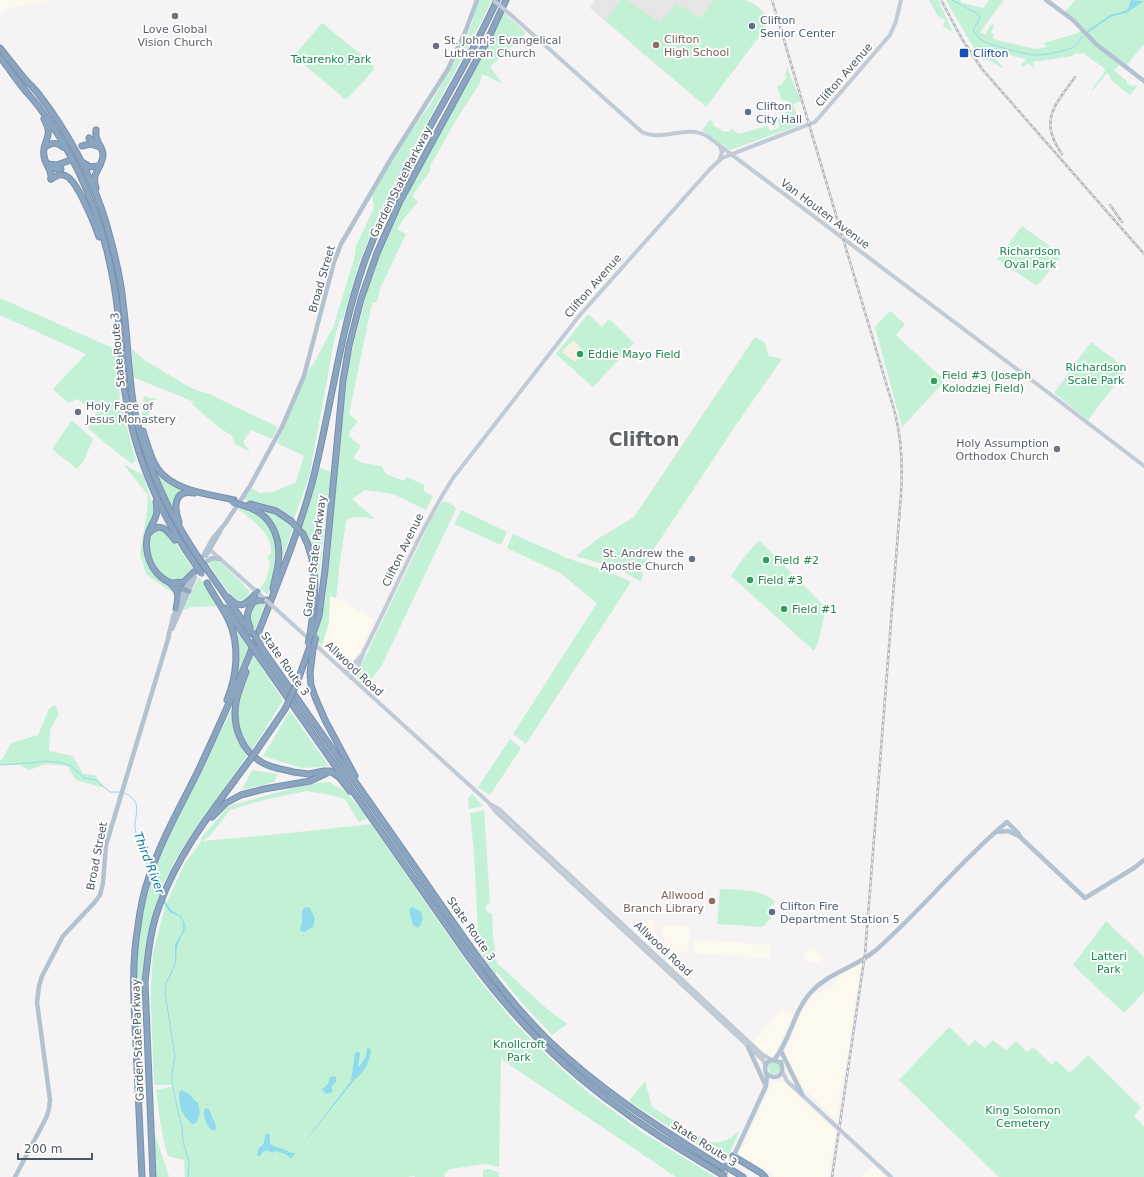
<svg xmlns="http://www.w3.org/2000/svg" width="1144" height="1177" viewBox="0 0 1144 1177" font-family="'DejaVu Sans',sans-serif">
<rect width="100%" height="100%" fill="#f5f3f3"/>
<!-- commercial -->
<g fill="#fdf9ef">
<polygon points="0,0 47,0 38,3 4,9 0,13"/>
<polygon points="330,595 374,619 360,651 349,664 345,665 322,646 329,622"/>
<polygon points="653,918 658,949 655,950 634,931 641,923"/>
<polygon points="662,925 690,927 688,952 665,951"/>
<polygon points="694,939 771,945 770,959 693,953"/>
<polygon points="813,947 823,958 820,963 802,960 805,952"/>
<polygon points="673,958 683,960 681,975 670,965 670,961"/>
<polygon points="861,963 856,1000 836,1120 803,1087 785,1055 785,1050 801,1013 813,994 832,988 835,984 839,975"/>
<polygon points="781,1010 793,1012 777,1050 773,1056 770,1056 764,1053 753,1042"/>
<polygon points="777,1081 782,1081 836,1131 829,1177 774,1177 771,1172 739,1155 772,1082"/>
<polygon points="873,1165 886,1177 861,1177"/>
</g>
<!-- education -->
<polygon fill="#e6e4e5" points="595,0 713,0 661,69 590,8"/>
<!-- green -->
<g fill="#c3f1d5">
<path d="M478 0H489L491 2 471 42 386 198 360 260 343 319 340 320 335 337 309 477 294 519C279 506 262 504 243 499L252 488 260 493 273 492 296 482 304 456 277 443 308 371 315 361 334 325 354 259 356 246 374 208 372 194 403 142 429 106 446 77 463 44 472 23Z"/>
<path d="M621 0H627L660 23 667 13 669 14 676 3 700 18 713 0C722 0 737 0 745 0 755 3 771 14 767 26L706 107 605 20Z"/>
<polygon points="929,0 938,0 954,34 952,30 950,31 943,26 945,20 938,16"/>
<polygon points="946,0 960,0 962,3 983,8 989,0 1004,0 980,32 985,35 991,25 994,25 991,33 994,34 993,39 1035,49 1047,47 1044,43 1078,33 1083,30 1064,13 1075,0 1144,0 1144,44 1127,65 1099,46 1119,65 1114,71 1127,81 1127,83 1131,86 1138,85 1130,95 1112,81 1109,75 1107,73 1093,90 1092,89 1105,72 1104,68 1083,53 1073,54 1073,56 1033,62 1034,68 1027,63 1024,67 1021,65 1026,59 992,51 986,49 983,52 986,54 992,54 1004,69 989,60 982,60 969,40"/>
<path d="M503 11 526 33 490 67 503 84 482 74 480 83 456 120 430 166V171L412 196 418 202 406 216 397 229 406 234 380 289 377 302 372 303 349 414 358 422 350 431 349 436 361 446 353 458 363 463 382 466 386 474 404 481 407 477 424 485V491L433 496 426 510 393 494 365 490 352 499 375 519C366 518 354 514 346 521L340 562 336 598 330 596 329 622 322 646 316 640 326 596 332 510 349 363 367 292 376 262 392 224 423 163 488 43Z"/>
<polygon points="322,23 373,64 374,70 346,100 294,56"/>
<polygon points="787,68 801,101 793,104 800,125 730,150 703,131 703,129 710,120 714,123 713,125 724,132 726,131 729,132 732,128 738,134 768,126 770,131 779,128 778,120 784,115 789,102 781,99 777,86 781,85 787,77 785,75"/>
<polygon points="1022,226 1062,255 1037,286 997,259"/>
<polygon points="0,298 115,349 120,399 130,440 136,460 132,464 104,442 88,428 97,412 77,399 68,403 53,389 86,354 0,315"/>
<polygon points="890,311 905,324 896,335 945,381 902,427 875,327"/>
<polygon points="588,314 602,327 609,319 634,343 593,387 556,354"/>
<polygon points="755,337 764,342 769,356 782,359 736,425 640,570 643,574 641,582 626,573 610,566 576,556 599,538 634,517"/>
<polygon points="1091,342 1127,369 1088,420 1054,393"/>
<polygon points="132,349 143,359 184,384 196,390 209,394 278,427 272,439 251,430 243,442 250,452 235,444 232,436 217,426 192,404 194,402 133,377"/>
<polygon points="144,396 149,398 156,398 149,414 146,427 142,417"/>
<polygon points="72,420 93,439 83,462 77,469 52,449"/>
<polygon points="123,464 143,475 154,509 144,549 150,566 160,579 175,589 175,593 167,589 146,574 140,554 147,512 148,495"/>
<polygon points="153,464 160,473 192,491 182,493 174,509 163,489"/>
<polygon points="318,467 331,472 317,593 317,564 309,539 301,527"/>
<path d="M442 502C447 501 454 505 456 509L382 665 367 685C362 685 357 681 356 676L434 514Z"/>
<path d="M240 505C287 520 278 557 268 595L260 589C266 581 269 572 270 562L267 558 271 553C272 533 255 523 241 511H239Z"/>
<polygon points="254,506 277,512 294,525 279,568 276,531 267,516"/>
<polygon points="461,510 507,532 501,545 454,524"/>
<path d="M159 529 168 532 193 569C190 572 187 579 183 581 169 585 154 568 151 556 149 549 150 541 152 534Z"/>
<polygon points="513,534 567,558 614,574 631,582 526,744 513,734 597,603 560,573 507,548"/>
<polygon points="759,540 826,608 818,643 814,651 731,576 745,556"/>
<path d="M209 557 216 558 248 589 250 592C247 602 241 602 232 598L207 561Z"/>
<polygon points="199,577 219,606 191,607 183,610"/>
<polygon points="261,601 265,603 255,631 249,622 250,607 255,604"/>
<polygon points="232,623 249,649 234,684 236,670"/>
<path d="M253 655 283 700 261 736 189 838 174 862 164 883 157 902 144 962 142 975V1029L140 1031 138 1029C137 1004 134 978 136 953 139 922 145 892 156 863L243 686Z"/>
<polygon points="55,705 59,714 50,730 49,751 73,756 83,774 95,775 104,788 76,780 67,766 46,764 29,770 20,765 0,765 0,760 2,760 11,743 38,735 49,709"/>
<polygon points="290,711 329,766 302,768 263,756"/>
<polygon points="510,739 521,748 490,795 478,787"/>
<polygon points="252,770 278,774 274,782 242,790"/>
<path d="M329 782 345 791 368 818 359 822 345 799 326 794 306 791 264 800 230 810 210 836 202 841 280 834 371 824 477 977 513 1021 553 1061 590 1094 642 1132 715 1177H676L501 1059 499 1167 485 1164 450 1169 444 1174 445 1177H415L414 1176 406 1177H185L184 1160 168 1156C161 1134 159 1112 156 1090L171 1087 177 1108 172 1085H154L151 1006V982L153 954 165 906 185 863 201 842V838L229 806 307 784Z"/>
<polygon points="472,794 483,806 469,809 468,798"/>
<polygon points="484,810 490,904 486,905 486,911 492,914 493,936 497,963 546,1008 567,1024 552,1035 522,1003 497,972 495,974 479,951 474,853 470,813"/>
<path d="M720 889C739 890 762 888 775 902L768 909 769 911 767 913 771 918 762 927 717 924Z"/>
<polygon points="1106,921 1144,957 1144,992 1124,1013 1073,965"/>
<polygon points="949,1027 969,1046 975,1040 985,1048 993,1040 1006,1051 1016,1041 1027,1052 1033,1047 1052,1065 1056,1060 1070,1073 1088,1055 1141,1107 1134,1116 1144,1126 1144,1177 999,1177 899,1080"/>
<circle cx="774" cy="1068" r="6"/>
<path d="M645 1081 652 1107 709 1142C723 1143 729 1140 740 1130L725 1163 629 1101Z"/>
<polygon points="154,1132 169,1176 168,1177 156,1177"/>
<polygon points="490,1169 499,1173 499,1177 483,1177 483,1170"/>
</g>
<!-- sand -->
<path fill="#f5f0e5" d="M573 341C584 346 583 355 575 362L563 353V350Z"/>
<!-- water -->
<g fill="#90daee">
<polygon points="1131,0 1144,1 1126,13 1113,16 1107,19 1089,32 1087,31 1110,15 1125,11 1128,9"/>
<polygon points="165,901 171,910 182,916 186,927 185,930 177,944 176,963 168,982 175,962 175,944 185,928 182,917 178,914 170,913 164,903"/>
<polygon points="305,907 310,908 315,919 313,927 304,932 301,931 300,929 302,923 302,911"/>
<path d="M412 907C414 908 419 910 421 912 424 917 422 925 418 928L413 925 409 910Z"/>
<path d="M367 1048 371 1049C370 1061 365 1072 355 1079L299 1149 351 1081 355 1053 357 1052 360 1053 358 1066H360L366 1056Z"/>
<polygon points="334,1076 336,1077 336,1082 332,1086 332,1092 326,1094 322,1089 328,1084 330,1077"/>
<path d="M182 1090 190 1095 194 1100 198 1103 200 1113 196 1123 192 1124C180 1112 180 1108 179 1092Z"/>
<path d="M205 1108 209 1109C211 1117 216 1122 216 1129L215 1131C207 1129 202 1116 205 1108Z"/>
<path d="M267 1133 270 1135V1144C277 1148 285 1149 292 1153H295L292 1158H290L286 1154 275 1151 273 1153 267 1150 263 1152 260 1156H257L258 1149 264 1143 265 1136Z"/>
</g>
<g fill="none" stroke-linecap="round" stroke-linejoin="round">
<!-- stream -->
<g stroke="#90daee" stroke-width="1">
<path d="M952 0 978 14 980 18 973 30C975 32 977 36 979 38 986 45 1024 54 1035 55 1046 55 1061 52 1072 48 1079 45 1078 39 1084 35"/>
<polyline points="0,765 31,763 45,761 63,763 71,766 84,778 96,780 110,792 121,792"/>
<path d="M124 793C147 802 131 818 136 833 139 846 145 857 149 869"/>
<polyline points="151,875 160,896"/>
<path d="M175 914C184 917 184 923 183 932"/>
<polyline points="176,948 180,938"/>
<polyline points="172,971 166,983 165,992 175,1057 172,1073 172,1085 182,1128 183,1142 189,1161 188,1177"/>
</g>
<defs>
<g id="highway">
<path d="M0 48C8 58 15 67 23 77 27 82 33 87 37 92 67 130 94 180 107 226 114 251 121 277 123 303 128 338 128 373 134 408 145 462 167 511 198 557"/>
<path d="M0 57C7 66 13 75 20 84 26 92 33 99 39 107 71 149 94 200 107 251 112 272 116 293 118 314 120 338 121 362 124 386 133 451 158 511 195 564"/>
<path d="M44 119C55 138 41 141 44 156 45 165 52 169 51 179"/>
<path d="M96 130C94 141 102 145 103 154 103 168 90 173 96 188"/>
<polyline points="89,138 97,145"/>
<polyline points="82,146 90,144 100,147"/>
<path d="M45 147C52 142 57 142 63 147"/>
<polyline points="82,162 90,167 99,166"/>
<polyline points="48,164 57,165 68,161"/>
<polyline points="52,167 56,169 61,169"/>
<path d="M51 179C56 176 61 173 66 176 77 180 95 225 99 237"/>
<path d="M143 431C147 443 150 458 158 469 173 491 209 494 234 500"/>
<path d="M156 502C159 516 154 519 149 531 143 546 148 566 161 577 168 583 179 587 188 591"/>
<polyline points="250,504 276,511 291,521"/>
<path d="M242 505C271 512 282 537 278 565 277 573 274 581 273 589"/>
<path d="M179 522C174 508 173 489 194 493"/>
<path d="M150 532C161 521 168 531 175 540"/>
<path d="M303 534C320 566 315 601 310 635"/>
<polyline points="206,568 252,634"/>
<polyline points="173,583 184,582 194,572"/>
<path d="M207 583C214 596 223 608 229 621 240 645 237 676 227 700"/>
<path d="M172 585C180 592 178 599 176 609"/>
<path d="M229 598C241 611 248 603 257 592"/>
<polyline points="253,602 260,600 266,600"/>
<polyline points="225,608 249,642"/>
<path d="M250 627C244 615 249 609 255 599"/>
<polyline points="312,637 319,616 325,570 343,381 349,346 361,299 377,253 400,201 488,39 506,0"/>
<path d="M261 647C313 721 365 796 417 870 458 929 497 990 549 1041 602 1092 662 1129 723 1168"/>
<path d="M257 654 468 956C510 1014 560 1066 619 1108 651 1132 686 1153 721 1174"/>
<path d="M246 672C242 682 238 692 236 702 232 726 241 751 263 763 272 768 281 769 290 771"/>
<polyline points="297,683 310,646"/>
<polyline points="311,686 310,673 313,649"/>
<polyline points="312,688 315,697 325,720 355,776"/>
<polyline points="257,750 285,709"/>
<polyline points="293,772 309,774 324,771 330,771 339,777 350,791"/>
<polyline points="212,817 226,803 241,795 264,789 310,781 327,773"/>
<polyline points="733,1156 761,1173 765,1177"/>
<polyline points="730,1169 743,1177"/>
<path d="M142 1177C140 1133 138 1089 136 1045 134 1005 131 966 138 926 140 910 143 893 149 877 161 840 182 804 199 769 220 724 241 678 259 631 278 582 298 534 312 483 331 410 339 335 364 263 397 171 457 89 497 0"/>
<path d="M153 1177 145 982C148 956 150 929 160 904 179 851 216 806 249 761"/>
</g>
</defs>
<!-- highway casing -->
<use href="#highway" stroke="#7690ad" stroke-width="7"/>
<!-- secondary -->
<g stroke="#c1cbd6" stroke-width="4">
<path d="M510 14 642 132C663 142 686 124 707 136L1050 394 1144 466"/>
<polyline points="719,161 722,152 720,147"/>
<polyline points="208,548 266,600"/>
<polyline points="277,610 488,802 497,813 763,1060 766,1066"/>
<polyline points="346,673 361,656"/>
<path d="M351 678 358 667 364 651C394 593 418 533 453 478L579 316 710 169 722 158 815 122 890 35 896 21 901 0"/>
<polyline points="490,804 499,809 763,1055 772,1060"/>
<polyline points="782,1071 787,1081 891,1177"/>
</g>
<!-- primary -->
<g stroke="#b3c2d1" stroke-width="4.5">
<polyline points="1046,0 1073,20 1096,44 1144,81"/>
<polyline points="206,556 221,530"/>
<polyline points="201,565 212,558 220,559"/>
<polyline points="172,629 195,577"/>
<polyline points="168,638 173,617 182,596 194,572 213,538 225,524 250,486 282,427 304,376 334,262 341,244 392,157 448,69 466,30 477,0"/>
<polyline points="997,832 1008,831 1019,836 1085,898 1134,868 1144,860"/>
<polyline points="748,1047 765,1084"/>
<polyline points="781,1051 802,1094"/>
<path d="M774 1060C791 1040 793 1011 812 991 830 972 857 967 876 950 922 910 960 861 1007 822L1019 834V836"/>
<path d="M766 1073C771 1078 780 1079 782 1071 783 1068 781 1065 781 1062"/>
<polyline points="15,1177 46,1118 49,1109 50,1100 37,1002 39,986 42,976 63,936 94,903 100,895 103,883 106,845 169,636"/>
<path d="M724 1177 766 1086C766 1082 767 1078 767 1075 766 1073 765 1071 765 1068 766 1059 775 1059 781 1063"/>
</g>
<!-- highway -->
<use href="#highway" stroke="#8ba5c1" stroke-width="5"/>
<defs>
<g id="rail">
<path d="M772 0 895 413C902 441 903 466 901 494L865 954 832 1177"/>
<polyline points="941,0 962,39 982,69 1144,254"/>
<path d="M1062 154C1038 121 1055 105 1075 77"/>
<polyline points="1110,205 1122,222"/>
</g>
</defs>
<!-- rail casing -->
<use href="#rail" stroke="#b5b8bd" stroke-width="2.5"/>
<!-- rail -->
<use href="#rail" stroke="#fff" stroke-width="1" stroke-dasharray="3" stroke-linecap="butt"/>
<defs>
<g id="highway-bridge">
<polyline points="232,502 242,505"/>
<polyline points="291,521 303,534"/>
<polyline points="198,557 206,568"/>
<polyline points="195,564 202,574"/>
<polyline points="253,632 261,646"/>
<polyline points="249,642 257,654"/>
<polyline points="308,644 310,635"/>
<polyline points="313,649 316,637"/>
<polyline points="285,709 297,683"/>
<polyline points="249,761 257,750"/>
<polyline points="725,1165 730,1169"/>
<polyline points="721,1174 725,1177"/>
</g>
</defs>
<!-- highway-bridge casing -->
<use href="#highway-bridge" stroke="#7690ad" stroke-width="7" stroke-linecap="butt"/>
<!-- secondary-bridge -->
<g stroke="#c1cbd6" stroke-width="4">
<polyline points="493,0 510,14"/>
<polyline points="266,600 277,610"/>
</g>
<!-- highway-bridge -->
<use href="#highway-bridge" stroke="#8ba5c1" stroke-width="5"/>
</g>
<!-- markers -->
<g fill="#6b7280" stroke="#fff" stroke-width="1.5">
<circle cx="175" cy="16" r="4"/>
<circle cx="436" cy="46" r="4"/>
<circle cx="78" cy="412" r="4"/>
<circle cx="1057" cy="449" r="4"/>
<circle cx="692" cy="559" r="4"/>
</g>
<g fill="#5c6f8a" stroke="#fff" stroke-width="1.5">
<circle cx="752" cy="26" r="4"/>
<circle cx="748" cy="112" r="4"/>
<circle cx="772" cy="912" r="4"/>
</g>
<g fill="#8d6e63" stroke="#fff" stroke-width="1.5">
<circle cx="656" cy="45" r="4"/>
<circle cx="712" cy="901" r="4"/>
</g>
<rect fill="#1a4fb4" stroke="#fff" stroke-width="1.5" x="959" y="48" width="10" height="10" rx="2"/>
<g fill="#2e9e5b" stroke="#fff" stroke-width="1.5">
<circle cx="580" cy="354" r="4"/>
<circle cx="934" cy="381" r="4"/>
<circle cx="766" cy="560" r="4"/>
<circle cx="750" cy="580" r="4"/>
<circle cx="784" cy="609" r="4"/>
</g>
<g text-anchor="middle" dominant-baseline="central" stroke-width="3.5" stroke-linejoin="round" paint-order="stroke">
<!-- service labels -->
<g font-size="11" fill="#4e5e75" stroke="#fff" text-anchor="start">
<text x="760" y="20">Clifton<tspan x="760" dy="13">Senior Center</tspan></text>
<text x="756" y="106">Clifton<tspan x="756" dy="13">City Hall</tspan></text>
<text x="780" y="906">Clifton Fire<tspan x="780" dy="13">Department Station 5</tspan></text>
</g>
<!-- worship labels -->
<g font-size="11" fill="#5b616d" stroke="#fff" text-anchor="start">
<text x="175" y="29" text-anchor="middle">Love Global<tspan x="175" dy="13">Vision Church</tspan></text>
<text x="444" y="40">St. John's Evangelical<tspan x="444" dy="13">Lutheran Church</tspan></text>
<text x="86" y="406">Holy Face of<tspan x="86" dy="13">Jesus Monastery</tspan></text>
<text x="1049" y="443" text-anchor="end">Holy Assumption<tspan x="1049" dy="13">Orthodox Church</tspan></text>
<text x="684" y="553" text-anchor="end">St. Andrew the<tspan x="684" dy="13">Apostle Church</tspan></text>
</g>
<!-- education labels -->
<g font-size="11" fill="#785e54" stroke="#fff" text-anchor="start">
<text x="664" y="39">Clifton<tspan x="664" dy="13">High School</tspan></text>
<text x="704" y="895" text-anchor="end">Allwood<tspan x="704" dy="13">Branch Library</tspan></text>
</g>
<!-- transit labels -->
<g font-size="11" fill="#164399" stroke="#fff" text-anchor="start">
<text x="973" y="53">Clifton</text>
</g>
<!-- park labels -->
<g font-size="11" fill="#17864f" stroke="#fff">
<text x="331" y="59">Tatarenko Park</text>
<text x="1030" y="251">Richardson<tspan x="1030" dy="13">Oval Park</tspan></text>
<text x="1096" y="367">Richardson<tspan x="1096" dy="13">Scale Park</tspan></text>
<text x="1109" y="956">Latteri<tspan x="1109" dy="13">Park</tspan></text>
<text x="519" y="1044">Knollcroft<tspan x="519" dy="13">Park</tspan></text>
<text x="1023" y="1110">King Solomon<tspan x="1023" dy="13">Cemetery</tspan></text>
</g>
<!-- street labels -->
<g font-size="11" fill="#4a5661" stroke="#fff">
<text transform="translate(844 75) rotate(-49)">Clifton Avenue</text>
<text transform="translate(401 182) rotate(-63)">Garden State Parkway</text>
<text transform="translate(825 214) rotate(37)">Van Houten Avenue</text>
<text transform="translate(322 279) rotate(-74)">Broad Street</text>
<text transform="translate(593 286) rotate(-49)">Clifton Avenue</text>
<text transform="translate(118 350) rotate(-95)">State Route 3</text>
<text transform="translate(403 550) rotate(-64)">Clifton Avenue</text>
<text transform="translate(315 556) rotate(-83)">Garden State Parkway</text>
<text transform="translate(285 664) rotate(55)">State Route 3</text>
<text transform="translate(354 669) rotate(43)">Allwood Road</text>
<text transform="translate(97 856) rotate(-79)">Broad Street</text>
<text transform="translate(471 929) rotate(55)">State Route 3</text>
<text transform="translate(663 949) rotate(43)">Allwood Road</text>
<text transform="translate(138 1040) rotate(-92)">Garden State Parkway</text>
<text transform="translate(704 1144) rotate(32)">State Route 3</text>
</g>
<!-- leisure labels -->
<g font-size="11" fill="#27864d" stroke="#fff" text-anchor="start">
<text x="588" y="354">Eddie Mayo Field</text>
<text x="942" y="375">Field #3 (Joseph<tspan x="942" dy="13">Kolodziej Field)</tspan></text>
<text x="774" y="560">Field #2</text>
<text x="758" y="580">Field #3</text>
<text x="792" y="609">Field #1</text>
</g>
<!-- water labels -->
<g font-size="12" font-style="italic" fill="#0c7c9b" stroke="#fff">
<text transform="translate(149 863) rotate(69)">Third River</text>
</g>
<!-- town labels -->
<g font-size="19" font-weight="bold" fill="#5f6368" stroke="#fff">
<text x="644" y="439">Clifton</text>
</g>
</g>
<!-- scale -->
<path d="M18 1153v6h74v-6" fill="none" stroke="#4a5661" stroke-width="2"/>
<text x="24" y="1153" font-size="12" fill="#4a5661" stroke="#ffffff" stroke-width="3" paint-order="stroke">200 m</text>
</svg>
